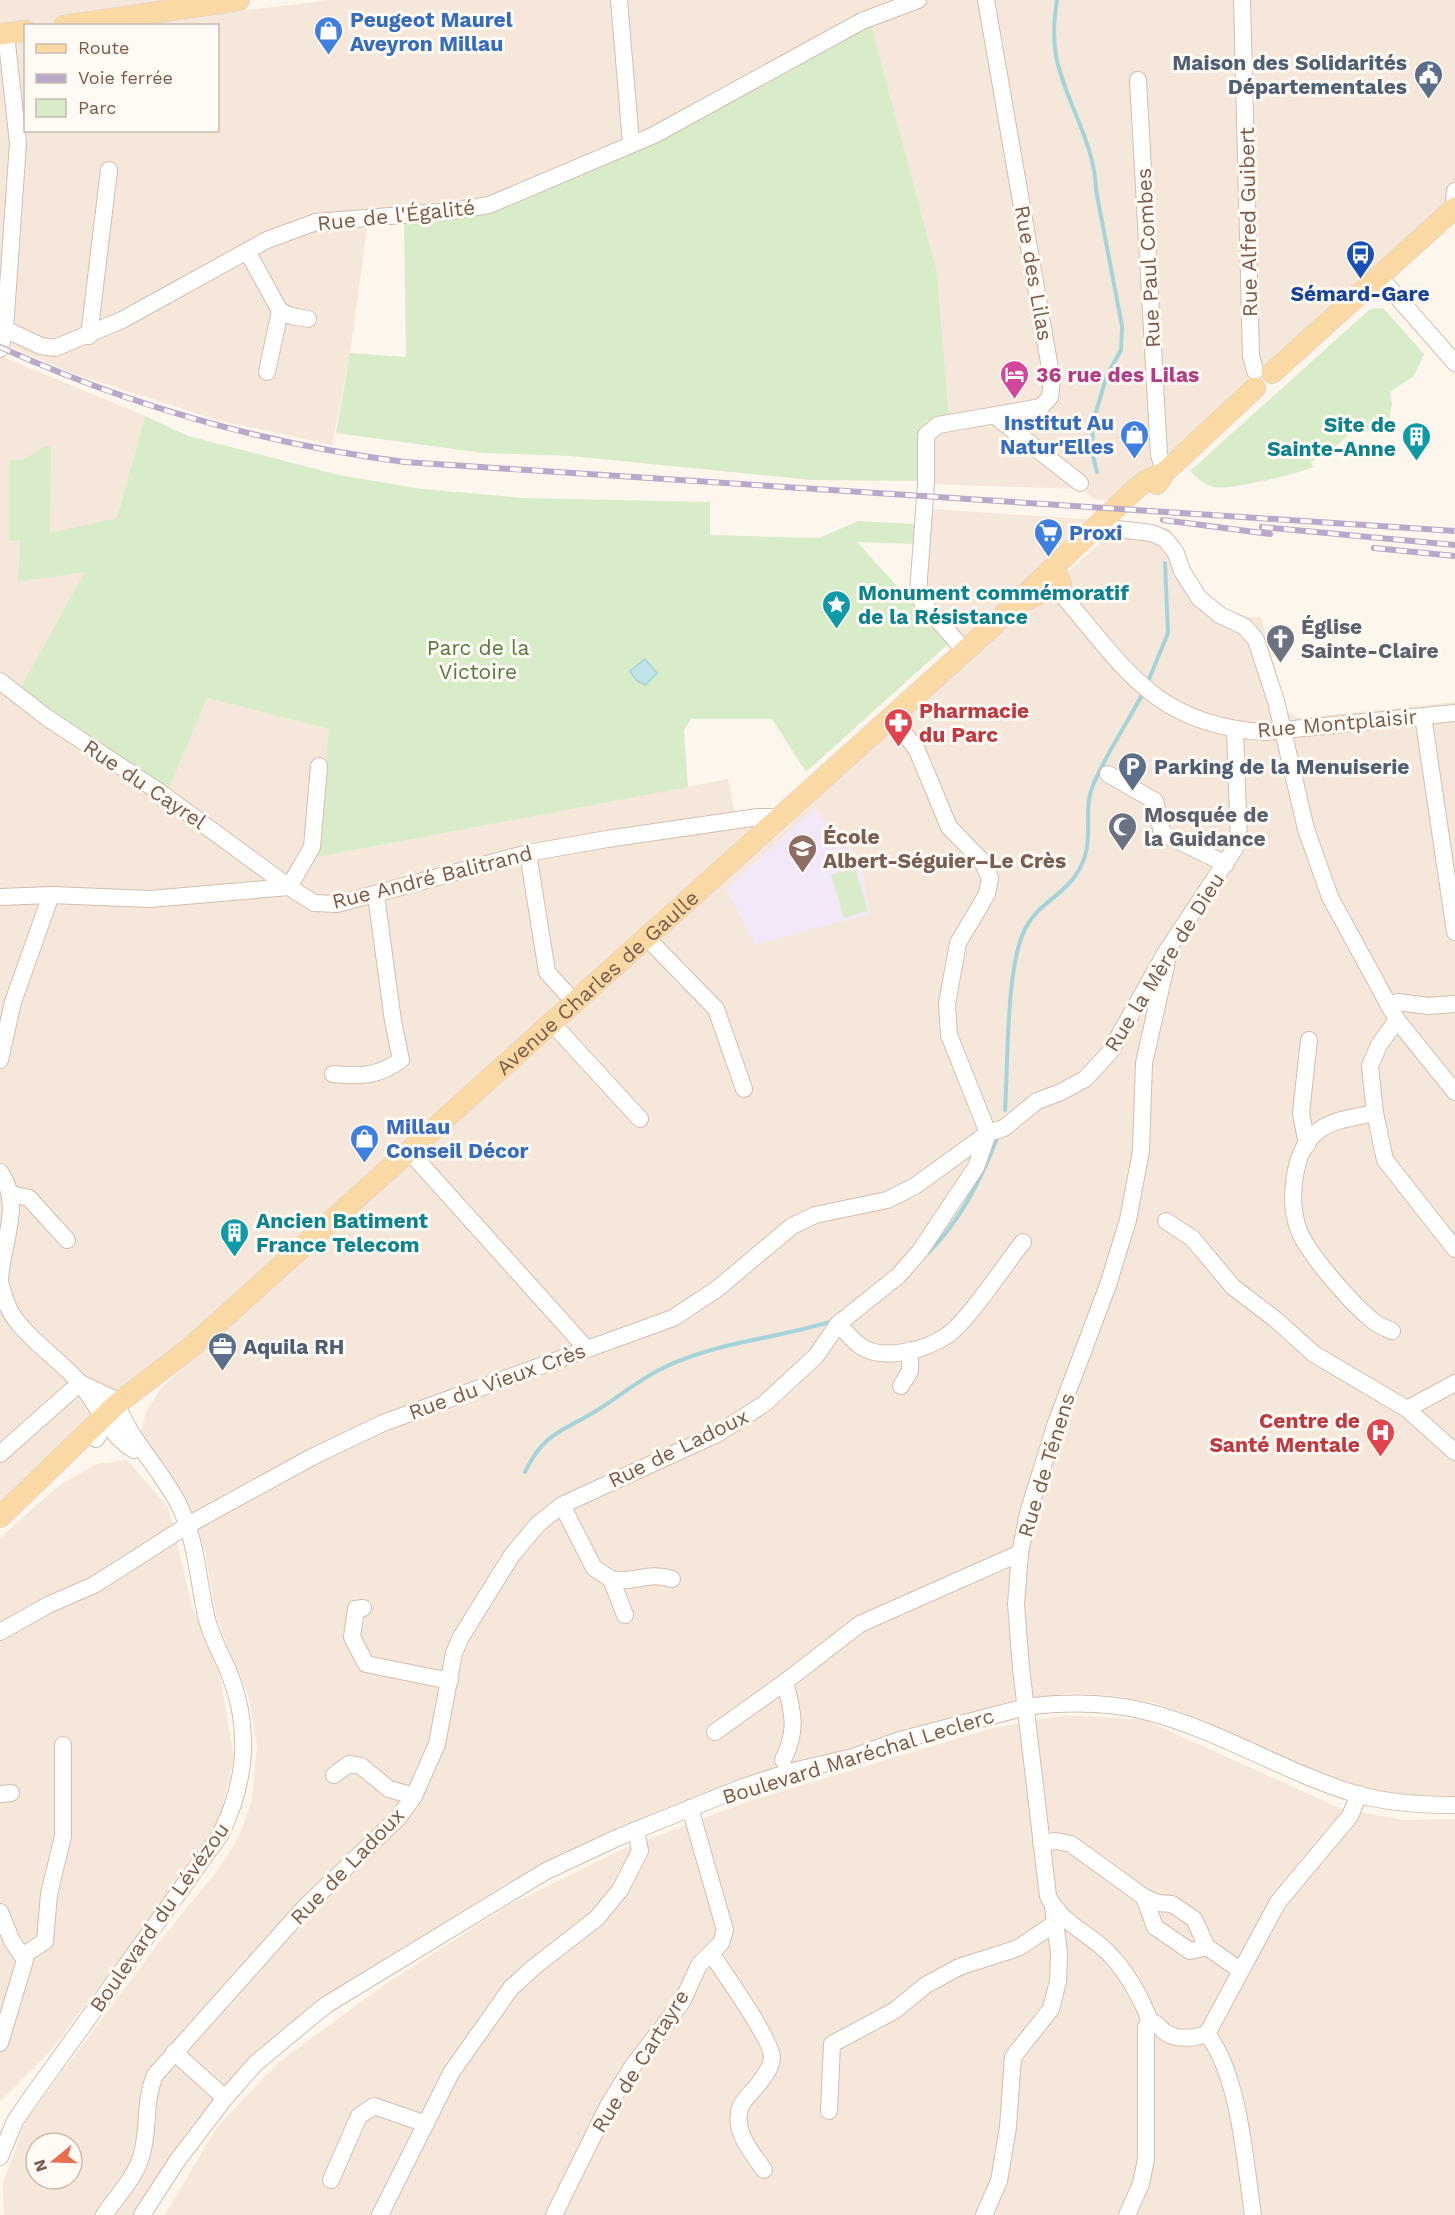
<svg xmlns="http://www.w3.org/2000/svg" width="1455" height="2215" viewBox="0 0 1455 2215" font-family="'Work Sans',sans-serif">
<rect width="100%" height="100%" fill="#fdf6ec"/>
<!-- residential -->
<g fill="#f5e8da" fill-rule="evenodd">
<polygon points="0,0 220,0 133,15 53,25 26,26 0,32"/>
<polygon points="331,0 1455,0 1455,197 1118,501 1093,499 1082,489 926,484 920,481 919,431 927,420 949,415 937,272 870,22 500,205 501,210 368,222 350,353 332,445 217,420 69,372 0,342 0,41 25,38 26,130 218,130 218,26 124,25"/>
<polygon points="0,356 145,416 117,518 21,689 167,792 207,698 329,729 317,857 728,779 735,814 776,809 0,1508"/>
<polygon points="917,508 1097,520 954,649 910,601"/>
<path d="M1122 523 1168 528 1178 538 1198 585 1214 605 1248 617H1261L1286 710 1298 718 1455 702V1800L1408 1798 1338 1782 1203 1720 1155 1703 1116 1696 1067 1693 910 1731 569 1854 254 2054 186 2133 135 2215H4L3 2183 25 2122 159 1942 217 1871 238 1839 252 1800 257 1746 248 1695 217 1620 205 1552 186 1500 141 1434 146 1412 161 1388ZM36 2143H72V2179H36Z"/>
<polygon points="127,1460 168,1507 193,1609 220,1676 234,1758 217,1831 48,2054 0,2102 0,1538 57,1487 96,1464"/>
<polygon points="1065,1715 1145,1720 1342,1809 1404,1820 1455,1819 1455,2215 165,2215 217,2127 279,2062 384,1985 509,1905 623,1849 752,1800 989,1729"/>
</g>
<!-- education -->
<polygon fill="#f3e8fa" points="814,809 860,859 870,914 755,944 726,889"/>
<!-- green -->
<g fill="#d8ecc9">
<polygon points="870,21 937,272 949,416 927,420 919,430 920,481 812,480 571,456 483,453 336,433 350,353 406,357 404,222 501,210 500,205"/>
<path d="M1383 308 1424 354 1414 376 1390 392 1392 405 1389 419 1368 431 1349 434 1339 444 1311 462 1313 467C1297 474 1227 491 1213 487 1204 484 1197 478 1190 471L1370 309Z"/>
<polygon points="145,416 188,436 339,475 422,489 523,498 710,502 710,535 819,538 858,521 916,524 914,544 857,542 947,641 947,645 806,772 772,719 691,719 684,730 688,787 317,857 329,729 207,698 167,793 20,689 85,572 18,582 20,540 9,541 9,461 25,459 44,446 51,446 50,533 117,518"/>
<polygon points="855,868 868,911 844,918 831,875"/>
</g>
<!-- water -->
<polygon fill="#bfe3e8" stroke="#a5d3da" stroke-width="1.5" points="645,659 657,673 645,685 636,680 630,671"/>
<g fill="none" stroke-linecap="round" stroke-linejoin="round">
<!-- stream -->
<g stroke="#a5d3da" stroke-width="4">
<path d="M1057 0C1054 18 1053 38 1056 56 1065 102 1095 142 1096 190L1122 326 1121 350 1107 375 1093 422 1092 452 1097 472"/>
<polyline points="1147,684 1168,633 1165,563"/>
<path d="M1005 1110C1008 1065 1006 966 1025 929 1041 898 1073 894 1085 856 1092 835 1084 808 1092 788 1105 754 1128 723 1144 691"/>
<path d="M928 1253C961 1220 982 1179 998 1135"/>
<path d="M525 1472C544 1432 562 1432 596 1411 619 1397 641 1378 665 1367 717 1342 779 1338 833 1321"/>
</g>
<defs>
<g id="minor">
<polyline points="619,0 631,143"/>
<polyline points="1242,0 1251,356 1255,371"/>
<polyline points="1138,80 1159,455 1165,472"/>
<polyline points="1453,210 1455,191"/>
<polyline points="247,251 280,311 267,372"/>
<polyline points="1379,276 1455,363"/>
<polyline points="280,311 291,316 308,319"/>
<polyline points="5,329 41,346 55,348 122,320 267,240 316,222 452,211 489,205 654,135 862,21 918,0"/>
<polyline points="89,336 109,170"/>
<polyline points="0,349 5,329 18,143 6,34"/>
<polyline points="995,416 1080,483"/>
<polyline points="1109,528 1152,533 1165,539 1176,553 1182,571 1199,598 1220,615 1245,627 1256,640 1276,701 1306,829 1330,897 1397,1020 1455,1092"/>
<path d="M1058 590C1124 666 1153 725 1264 732L1455 713"/>
<polyline points="965,651 922,602 918,592 926,484 926,435 938,425 1041,407 1050,397 1052,380 986,0"/>
<polyline points="0,681 46,717 161,793 289,887 312,847 319,766"/>
<polyline points="1423,716 1455,932"/>
<polyline points="892,717 917,750 949,827 982,861 990,878 987,894 958,943 947,1004 949,1035 988,1133"/>
<polyline points="1108,774 1155,801 1162,833 1226,864"/>
<polyline points="528,853 547,972 575,1003"/>
<polyline points="0,897 51,895 150,899 289,887 314,903 337,904 528,853 607,839 758,817 780,817"/>
<polyline points="647,938 716,1009 744,1089"/>
<polyline points="1388,1005 1398,1002 1428,1006 1455,1004"/>
<polyline points="1397,1020 1379,1045 1370,1066 1375,1113 1385,1160 1455,1249"/>
<polyline points="552,1023 640,1119"/>
<polyline points="0,1060 13,1002 51,895"/>
<path d="M333 1074C360 1077 379 1076 401 1060L393 1021 376 895"/>
<path d="M1375 1113C1357 1117 1333 1119 1318 1131 1292 1151 1288 1202 1299 1231 1309 1255 1351 1303 1372 1320 1377 1325 1385 1328 1392 1331"/>
<polyline points="1307,1145 1301,1113 1309,1040"/>
<polyline points="409,1151 586,1348"/>
<path d="M0 1172C24 1206 1 1244 0 1281"/>
<polyline points="11,1194 29,1198 67,1240"/>
<polyline points="1166,1221 1192,1238 1233,1287 1275,1319 1314,1354 1407,1409 1455,1452"/>
<path d="M0 1282C4 1296 7 1309 16 1320 33 1343 60 1360 79 1382 98 1404 108 1435 134 1450"/>
<path d="M838 1324C846 1331 853 1342 862 1347 884 1361 926 1350 946 1336 966 1324 1006 1263 1023 1242"/>
<polyline points="80,1383 112,1398 117,1404 96,1439"/>
<polyline points="901,1386 910,1371 910,1350"/>
<polyline points="1407,1409 1455,1383"/>
<polyline points="0,1454 80,1383"/>
<polyline points="562,1505 594,1568 611,1579 625,1615"/>
<path d="M611 1579C638 1584 645 1571 672 1579"/>
<polyline points="363,1608 356,1609 352,1637 366,1664 450,1681"/>
<polyline points="0,1632 48,1605 94,1585 188,1525 312,1457 383,1423 673,1318 717,1289 792,1226 815,1215 887,1200 915,1186 988,1133 1004,1128 1037,1101 1059,1093 1085,1079 1110,1052 1166,952 1239,842 1235,731"/>
<polyline points="715,1732 785,1682"/>
<path d="M783 1760C798 1730 793 1713 785 1682L860 1624 1020 1553"/>
<polyline points="334,1775 349,1764 361,1766 389,1789 414,1796"/>
<polyline points="0,1794 11,1793"/>
<polyline points="1041,1843 1056,1841 1071,1844 1144,1897 1158,1903 1172,1904 1194,1919 1207,1947 1240,1970"/>
<polyline points="1144,1897 1155,1927 1190,1951 1207,1947"/>
<polyline points="0,1912 12,1941 25,1960 0,2043"/>
<polyline points="24,1955 45,1941 49,1894 63,1836 63,1745"/>
<path d="M712 1955C723 1971 773 2042 772 2058 771 2069 763 2078 757 2086 752 2092 742 2101 740 2108 733 2132 751 2151 764 2170"/>
<path d="M1150 2021C1158 2023 1159 2028 1165 2032 1177 2041 1194 2038 1207 2034"/>
<polyline points="174,2052 225,2098"/>
<polyline points="829,2111 832,2044 894,2011 926,1985 959,1967 1018,1948 1054,1924"/>
<path d="M0 2157 15 2121 28 2102 220 1835C246 1784 251 1729 230 1675 223 1657 212 1639 207 1620 198 1582 197 1541 179 1505 161 1469 131 1442 117 1404"/>
<polyline points="331,2180 359,2116 374,2106 426,2124"/>
<path d="M104 2215C116 2197 135 2178 141 2157 150 2129 143 2104 155 2075L305 1907 399 1817 414 1796 437 1744 454 1653 461 1637 512 1555 538 1524 562 1505 717 1434 764 1404 816 1356 838 1324 898 1276 920 1251 976 1167 988 1133"/>
<path d="M142 2215 177 2161 225 2098 256 2063 292 2033 326 2005 546 1871 619 1837 743 1787 789 1772 853 1757 900 1740 1026 1707C1065 1702 1106 1702 1144 1711 1218 1729 1283 1772 1356 1794 1387 1803 1423 1805 1455 1805"/>
<polyline points="380,2215 451,2073 511,1988 534,1967 597,1918 620,1890 640,1851 636,1830"/>
<polyline points="554,2215 608,2106 632,2067 682,2002 699,1965 721,1943 725,1930 690,1808"/>
<polyline points="984,2215 999,2181 1008,2127 1013,2057 1051,2009 1058,1981 1059,1952 1053,1907"/>
<path d="M1127 2215 1141 2184 1146 2159V2027L1150 2021C1140 1995 1123 1965 1102 1947 1081 1929 1060 1921 1048 1896L1021 1668 1016 1604 1020 1553 1028 1513 1056 1423 1108 1285 1128 1220 1141 1151 1144 1063 1167 961"/>
<path d="M1253 2215C1245 2163 1240 2076 1207 2034L1278 1902 1350 1816 1359 1794"/>
</g>
<g id="major">
<polyline points="64,26 239,0"/>
<polyline points="0,34 26,31"/>
<polyline points="1272,373 1455,208"/>
<polyline points="1157,484 1165,472 1255,388"/>
<polyline points="1022,602 1045,591 1055,592 1061,584 1057,574"/>
<path id="s1" d="M0 1517 117 1404 189 1349 986 632 1126 498 1145 481 1165 472"/>
</g>
</defs>
<!-- minor casing -->
<use href="#minor" stroke="#d1beb0" stroke-width="18"/>
<!-- major casing -->
<use href="#major" stroke="#dad1cd" stroke-width="22"/>
<!-- minor -->
<use href="#minor" stroke="#fff" stroke-width="16"/>
<!-- major -->
<use href="#major" stroke="#fbd9a5" stroke-width="21"/>
<defs>
<g id="rail">
<path d="M0 347C130 406 263 444 405 462L1455 531"/>
<polyline points="1163,520 1270,534"/>
<polyline points="1262,527 1455,545"/>
<polyline points="1374,548 1455,556"/>
</g>
</defs>
<!-- rail casing -->
<use href="#rail" stroke="#b9a8c9" stroke-width="6"/>
<!-- rail -->
<use href="#rail" stroke="#fffaf3" stroke-width="4" stroke-dasharray="11" stroke-linecap="butt"/>
</g>
<!-- icons -->
<defs>
<symbol id="shop-pin" viewBox="-11 -11 22 30"><path d="M0 17L-7.5 6A9.5 9.5 0 1 1 7.5 6Z" fill="#3f7fe0" stroke="#fffaf3"/><path d="M-5-2.5h2.3a2.7 3.5 0 0 1 5.4 0H5L5.5 6h-11ZM-1.5-2.5h3a1.5 2.3 0 0 0-3 0Z" fill="#fff"/></symbol>
<symbol id="civic-pin" viewBox="-11 -11 22 30"><path d="M0 17L-7.5 6A9.5 9.5 0 1 1 7.5 6Z" fill="#5c6f8a" stroke="#fffaf3"/><path d="M-.6-6.5H3V-4.5H.6V-3L4-1V1h2V6H-6V1h2V-1L-.6-3ZM-1.2 2.5V6h2.4V2.5Z" fill="#fff"/></symbol>
<symbol id="bus-pin" viewBox="-11 -11 22 30"><path d="M0 17L-7.5 6A9.5 9.5 0 1 1 7.5 6Z" fill="#1a4fb4" stroke="#fffaf3"/><path d="M-5-6H5V4H4V6H2V4H-2V6H-4V4H-5ZM-3.5-4V0h7V-4ZM-3.5 1.2v1.5H-2V1.2ZM2 1.2v1.5H3.5V1.2Z" fill="#fff"/></symbol>
<symbol id="hotel-pin" viewBox="-11 -11 22 30"><path d="M0 17L-7.5 6A9.5 9.5 0 1 1 7.5 6Z" fill="#d1479c" stroke="#fffaf3"/><path d="M-6-4.5h1.5V1H6V5H4.5V3h-9V5H-6ZM-4 0a1.8 1.8 0 1 1 3.6 0ZM.5 0V-2.5h3Q6-2.5 6 0Z" fill="#fff"/></symbol>
<symbol id="building-pin" viewBox="-11 -11 22 30"><path d="M0 17L-7.5 6A9.5 9.5 0 1 1 7.5 6Z" fill="#0f9aa8" stroke="#fffaf3"/><path d="M-4-6H4V6H1V3H-1V6H-4ZM-2.5-4.3h1.7v1.8h-1.7ZM.8-4.3h1.7v1.8H.8ZM-2.5-1h1.7V.8h-1.7ZM.8-1h1.7V.8H.8Z" fill="#fff"/></symbol>
<symbol id="supermarket-pin" viewBox="-11 -11 22 30"><path d="M0 17L-7.5 6A9.5 9.5 0 1 1 7.5 6Z" fill="#3f7fe0" stroke="#fffaf3"/><path d="M-6-5.5h2.5l.6 2H6L4.5 2H-2.5L-4.4-4H-6ZM-1.5 3.2a1.3 1.3 0 1 0 .1 0ZM3 3.2a1.3 1.3 0 1 0 .1 0Z" fill="#fff"/></symbol>
<symbol id="sight-pin" viewBox="-11 -11 22 30"><path d="M0 17L-7.5 6A9.5 9.5 0 1 1 7.5 6Z" fill="#0f9aa8" stroke="#fffaf3"/><path d="M0-6L1.8-2.2L6-1.7L2.9 1.2L3.7 5.4L0 3.3L-3.7 5.4L-2.9 1.2L-6-1.7L-1.8-2.2Z" fill="#fff"/></symbol>
<symbol id="church-pin" viewBox="-11 -11 22 30"><path d="M0 17L-7.5 6A9.5 9.5 0 1 1 7.5 6Z" fill="#6b7280" stroke="#fffaf3"/><path d="M-1.2-6h2.4v3.5h3.3v2.4h-3.3V6h-2.4V-.1h-3.3v-2.4h3.3Z" fill="#fff"/></symbol>
<symbol id="pharmacy-pin" viewBox="-11 -11 22 30"><path d="M0 17L-7.5 6A9.5 9.5 0 1 1 7.5 6Z" fill="#e0444e" stroke="#fffaf3"/><path d="M-2-6h4v4h4v4h-4v4h-4v-4h-4v-4h4Z" fill="#fff"/></symbol>
<symbol id="parking-pin" viewBox="-11 -11 22 30"><path d="M0 17L-7.5 6A9.5 9.5 0 1 1 7.5 6Z" fill="#5c6f8a" stroke="#fffaf3"/><path d="M-3.5-5.5H1a3.5 3.5 0 0 1 0 7H-1V5.5H-3.5ZM-1-3.4V-.6H.8a1.4 1.4 0 0 0 0-2.8Z" fill="#fff"/></symbol>
<symbol id="mosque-pin" viewBox="-11 -11 22 30"><path d="M0 17L-7.5 6A9.5 9.5 0 1 1 7.5 6Z" fill="#6b7280" stroke="#fffaf3"/><path d="M3.5-4.9A6 6 0 1 0 3.5 4.9A5 5 0 1 1 3.5-4.9Z" fill="#fff"/></symbol>
<symbol id="school-pin" viewBox="-11 -11 22 30"><path d="M0 17L-7.5 6A9.5 9.5 0 1 1 7.5 6Z" fill="#8d6e63" stroke="#fffaf3"/><path d="M0-5L7-2L0 1L-7-2ZM-4 1L0 2.5L4 1V4Q0 6-4 4Z" fill="#fff"/></symbol>
<symbol id="office-pin" viewBox="-11 -11 22 30"><path d="M0 17L-7.5 6A9.5 9.5 0 1 1 7.5 6Z" fill="#5c6f8a" stroke="#fffaf3"/><path d="M-6-3h4V-5.5h4V-3h4V5H-6ZM-1-4.5V-3h2v-1.5ZM-6 0V1H6V0Z" fill="#fff"/></symbol>
<symbol id="hospital-pin" viewBox="-11 -11 22 30"><path d="M0 17L-7.5 6A9.5 9.5 0 1 1 7.5 6Z" fill="#e0444e" stroke="#fffaf3"/><path d="M-5-5h3v3.5h4V-5h3V5h-3V1.5h-4V5h-3Z" fill="#fff"/></symbol>
</defs>
<g fill-rule="evenodd">
<use href="#shop-pin" x="312" y="14" width="33" height="45"/>
<use href="#civic-pin" x="1412" y="58" width="33" height="45"/>
<use href="#bus-pin" x="1344" y="238" width="33" height="45"/>
<use href="#hotel-pin" x="998" y="358" width="33" height="45"/>
<use href="#shop-pin" x="1118" y="418" width="33" height="45"/>
<use href="#building-pin" x="1400" y="420" width="33" height="45"/>
<use href="#supermarket-pin" x="1032" y="516" width="33" height="45"/>
<use href="#sight-pin" x="820" y="588" width="33" height="45"/>
<use href="#church-pin" x="1264" y="622" width="33" height="45"/>
<use href="#pharmacy-pin" x="882" y="706" width="33" height="45"/>
<use href="#parking-pin" x="1116" y="750" width="33" height="45"/>
<use href="#mosque-pin" x="1106" y="810" width="33" height="45"/>
<use href="#school-pin" x="786" y="832" width="33" height="45"/>
<use href="#shop-pin" x="348" y="1122" width="33" height="45"/>
<use href="#building-pin" x="218" y="1216" width="33" height="45"/>
<use href="#office-pin" x="206" y="1330" width="33" height="45"/>
<use href="#hospital-pin" x="1364" y="1416" width="33" height="45"/>
</g>
<g text-anchor="middle" dominant-baseline="central" stroke-width="6" stroke-linejoin="round" paint-order="stroke">
<!-- shop labels -->
<g font-size="21" font-weight="bold" fill="#366cbe" stroke="#fffaf3" text-anchor="start">
<text x="350" y="19">Peugeot Maurel<tspan x="350" dy="24">Aveyron Millau</tspan></text>
<text x="1114" y="422" text-anchor="end">Institut Au<tspan x="1114" dy="24">Natur'Elles</tspan></text>
<text x="1069" y="532">Proxi</text>
<text x="386" y="1126">Millau<tspan x="386" dy="24">Conseil Décor</tspan></text>
</g>
<!-- service labels -->
<g font-size="21" font-weight="bold" fill="#4e5e75" stroke="#fffaf3" text-anchor="start">
<text x="1407" y="62" text-anchor="end">Maison des Solidarités<tspan x="1407" dy="24">Départementales</tspan></text>
<text x="1154" y="766">Parking de la Menuiserie</text>
<text x="243" y="1346">Aquila RH</text>
</g>
<!-- street labels -->
<g font-size="21" fill="#7a5c4d" stroke="#fffaf3">
<text transform="translate(396 215) rotate(-6)">Rue de l'Égalité</text>
<text transform="translate(1248 222) rotate(-91)">Rue Alfred Guibert</text>
<text transform="translate(1148 258) rotate(-93)">Rue Paul Combes</text>
<text transform="translate(1034 273) rotate(80)">Rue des Lilas</text>
<text transform="translate(1337 723) rotate(-5)">Rue Montplaisir</text>
<text transform="translate(145 784) rotate(34)">Rue du Cayrel</text>
<text transform="translate(432 877) rotate(-14)">Rue André Balitrand</text>
<text transform="translate(1164 962) rotate(-58)">Rue la Mère de Dieu</text>
<text stroke="none"><textPath href="#s1" startOffset="802">Avenue Charles de Gaulle</textPath></text>
<text transform="translate(497 1381) rotate(-20)">Rue du Vieux Crès</text>
<text transform="translate(678 1448) rotate(-26)">Rue de Ladoux</text>
<text transform="translate(1046 1465) rotate(-73)">Rue de Ténens</text>
<text transform="translate(858 1756) rotate(-17)">Boulevard Maréchal Leclerc</text>
<text transform="translate(347 1866) rotate(-46)">Rue de Ladoux</text>
<text transform="translate(159 1917) rotate(-55)">Boulevard du Lévézou</text>
<text transform="translate(640 2061) rotate(-58)">Rue de Cartayre</text>
</g>
<!-- transit labels -->
<g font-size="21" font-weight="bold" fill="#164399" stroke="#fffaf3">
<text x="1360" y="293">Sémard-Gare</text>
</g>
<!-- hotel labels -->
<g font-size="21" font-weight="bold" fill="#b23c85" stroke="#fffaf3" text-anchor="start">
<text x="1036" y="374">36 rue des Lilas</text>
</g>
<!-- culture labels -->
<g font-size="21" font-weight="bold" fill="#0d838f" stroke="#fffaf3" text-anchor="start">
<text x="1396" y="424" text-anchor="end">Site de<tspan x="1396" dy="24">Sainte-Anne</tspan></text>
<text x="858" y="592">Monument commémoratif<tspan x="858" dy="24">de la Résistance</tspan></text>
<text x="256" y="1220">Ancien Batiment<tspan x="256" dy="24">France Telecom</tspan></text>
</g>
<!-- worship labels -->
<g font-size="21" font-weight="bold" fill="#5b616d" stroke="#fffaf3" text-anchor="start">
<text x="1301" y="626">Église<tspan x="1301" dy="24">Sainte-Claire</tspan></text>
<text x="1144" y="814">Mosquée de<tspan x="1144" dy="24">la Guidance</tspan></text>
</g>
<!-- park labels -->
<g font-size="21" fill="#537a41" stroke="#fffaf3">
<text x="478" y="647">Parc de la<tspan x="478" dy="24">Victoire</tspan></text>
</g>
<!-- health labels -->
<g font-size="21" font-weight="bold" fill="#be3a42" stroke="#fffaf3" text-anchor="start">
<text x="919" y="710">Pharmacie<tspan x="919" dy="24">du Parc</tspan></text>
<text x="1360" y="1420" text-anchor="end">Centre de<tspan x="1360" dy="24">Santé Mentale</tspan></text>
</g>
<!-- education labels -->
<g font-size="21" font-weight="bold" fill="#785e54" stroke="#fffaf3" text-anchor="start">
<text x="823" y="836">École<tspan x="823" dy="24">Albert-Séguier–Le Crès</tspan></text>
</g>
</g>
<!-- legend -->
<rect x="24" y="24" width="195" height="108" fill="#fffaf3" stroke="#cabbb1" stroke-width="1.5"/>
<rect x="36" y="44" width="30" height="9" fill="#fbd9a5" stroke="#cabbb1" stroke-width="1.5"/>
<text x="78" y="54" font-size="18" fill="#7a5c4d">Route</text>
<rect x="36" y="74" width="30" height="9" fill="#b9a8c9" stroke="#cabbb1" stroke-width="1.5"/>
<text x="78" y="84" font-size="18" fill="#7a5c4d">Voie ferrée</text>
<rect x="36" y="99" width="30" height="18" fill="#d8ecc9" stroke="#cabbb1" stroke-width="1.5"/>
<text x="78" y="114" font-size="18" fill="#7a5c4d">Parc</text>
<!-- north arrow -->
<g transform="translate(54 2161) rotate(251)"><circle r="28" fill="#fffaf3" stroke="#cabbb1" stroke-width="1.5"/>
<path d="M0-4.5L10 22L0 15L-10 22Z" fill="#e76f51"/>
<text y="-9" font-size="16" font-weight="bold" text-anchor="middle" fill="#7a5c4d">N</text>
</g>
</svg>
